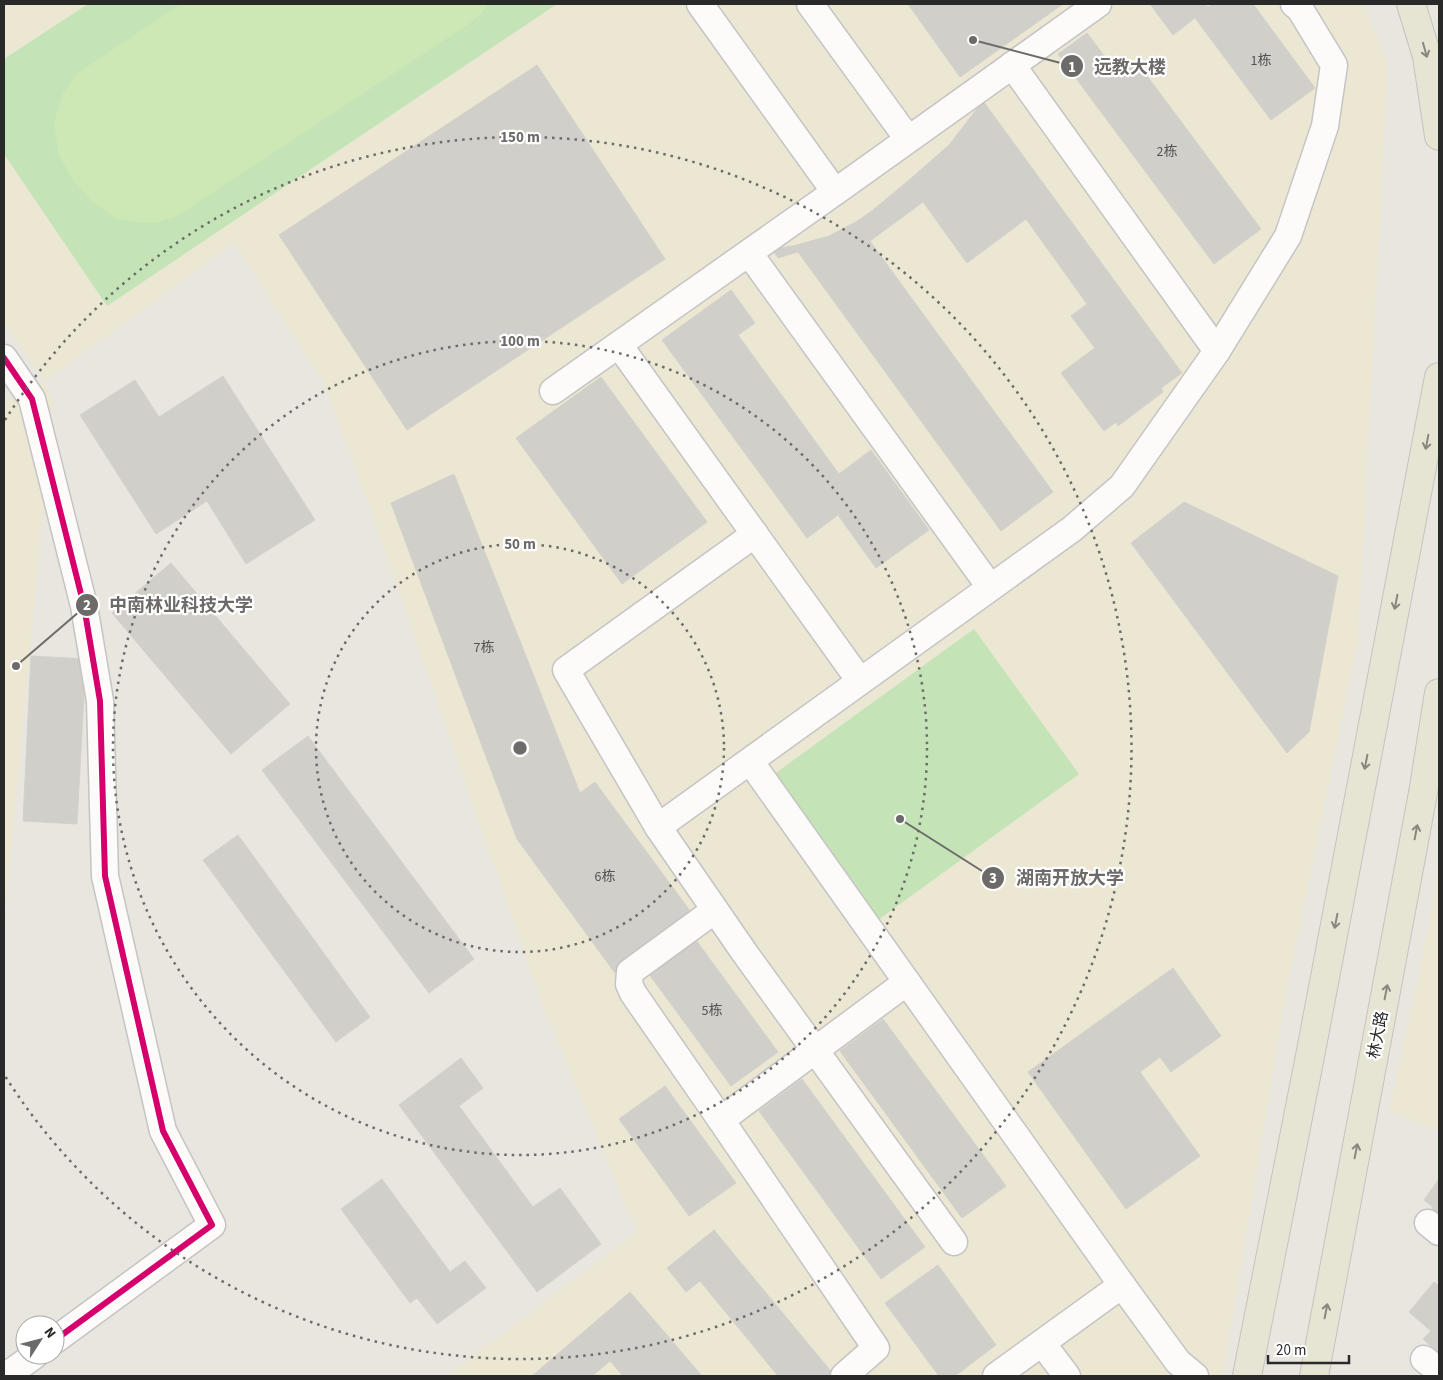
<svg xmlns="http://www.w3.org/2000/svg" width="1443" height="1380" viewBox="0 0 1443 1380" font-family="'Source Sans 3','Noto Sans SC',sans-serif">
<rect width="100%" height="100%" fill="#e8e6df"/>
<!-- education -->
<g fill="#ebe7d3">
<polygon points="12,4 1364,4 1388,64 1358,640 1285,999 1223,1376 447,1376 637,1232 542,1004 371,511 324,383 234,243 45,381 53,402 4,930 4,402 45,381 4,322 4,9"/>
<polygon points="1439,864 1439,1131 1389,1111 1421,966"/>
</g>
<!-- green -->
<g fill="#c4e4b7">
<polygon points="88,4 557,4 107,306 4,154 4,59"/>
<polygon points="974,629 1079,774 878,920 773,775"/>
</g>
<!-- pitch -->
<polygon fill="#cee8b5" points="181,4 488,4 481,14 470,23 177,216 157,222 137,222 116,218 92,201 73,180 59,155 54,123 63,94 78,73"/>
<!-- building -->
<g fill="#d1cfca" stroke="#d3d1cb">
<polygon points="908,4 1063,4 960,77"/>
<polygon points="1150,4 1205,4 1208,7 1212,4 1253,4 1315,88 1271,120 1195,18 1173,35"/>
<polygon points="1087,33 1118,74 1136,61 1261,229 1214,264 1058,54"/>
<polygon points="537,65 665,259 407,430 279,235"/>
<polygon points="983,101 1182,373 1161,388 1163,392 1118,426 1116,422 1104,431 1061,373 1095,348 1071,316 1087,304 1026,219 967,263 908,181 949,145"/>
<polygon points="908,181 923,202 870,241 856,222 873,210"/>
<polygon points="856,222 1053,492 1001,531 798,252 778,258 772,249 793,246 829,236"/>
<polygon points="731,290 755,323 738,335 839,474 871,450 929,530 876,568 838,515 807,538 662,340"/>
<polygon points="223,376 315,520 246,564 207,501 156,534 80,415 135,380 159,417"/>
<polygon points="601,377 707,522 622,584 516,438"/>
<polygon points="454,474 580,793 517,839 391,503"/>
<polygon points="1184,502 1338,576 1309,732 1287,753 1131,543"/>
<polygon points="171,563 290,704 231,754 112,613"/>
<polygon points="31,656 86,659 77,824 23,821"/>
<polygon points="308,736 474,959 429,993 262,770"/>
<polygon points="595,782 693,915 615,973 517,839"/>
<polygon points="238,835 370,1017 336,1042 203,860"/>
<polygon points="693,936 778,1052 731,1086 646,970"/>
<polygon points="1173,968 1221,1036 1171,1072 1160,1057 1140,1072 1200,1156 1126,1209 1028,1072"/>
<polygon points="883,1019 1006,1186 962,1218 840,1051"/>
<polygon points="461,1058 483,1088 459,1106 533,1207 560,1188 601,1244 537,1292 399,1105"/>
<polygon points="802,1079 925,1247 881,1279 759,1111"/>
<polygon points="665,1086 736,1183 689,1216 619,1119"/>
<polygon points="382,1179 450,1272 465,1261 486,1288 437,1324 417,1298 410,1303 341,1209"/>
<polygon points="1439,1179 1439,1222 1434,1219 1432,1206 1424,1200"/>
<polygon points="714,1230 834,1375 833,1376 778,1376 700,1281 686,1292 667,1268"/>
<polygon points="938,1265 996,1345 955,1376 939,1376 885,1303"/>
<polygon points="1434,1282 1439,1286 1439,1353 1423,1339 1431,1331 1409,1312"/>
<polygon points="630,1292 702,1376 623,1376 610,1361 592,1376 532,1376"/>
</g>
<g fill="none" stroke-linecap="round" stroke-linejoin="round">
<defs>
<g id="minor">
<polyline points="700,4 835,192 1098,4"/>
<polyline points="810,4 908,139"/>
<polyline points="1012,65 1217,351"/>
<polyline points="749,253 990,587"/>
<polyline points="619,345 860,681"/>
<polyline points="4,358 32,399 84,606 100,701 105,876 163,1131 212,1225 55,1340"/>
<polyline points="553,391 835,192"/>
<polyline points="755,534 566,670 658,827 744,952 954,1242"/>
<polyline points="750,761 1122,1285 1178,1362 1195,1376"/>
<polyline points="658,827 1072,529 1122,486 1217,351 1288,236 1325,126 1334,65 1300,9 1294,4"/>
<polyline points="715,910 630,972 629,984 633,993 721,1120 876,1348 844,1376"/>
<polyline points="721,1120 907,982"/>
<polyline points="1428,1223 1439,1232"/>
<polyline points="1042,1343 1067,1376"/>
<polyline points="1424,1359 1439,1371"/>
<polyline points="6,1376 35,1355"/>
<polyline points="996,1376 1122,1285"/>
</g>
<g id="major">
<polyline points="1411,4 1427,56 1439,136"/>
<polyline points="1247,1376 1311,1051 1439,377"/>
<polyline points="1314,1376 1423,793 1439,693"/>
</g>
</defs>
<!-- minor casing -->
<use href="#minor" stroke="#c5c4c4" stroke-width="29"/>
<!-- major casing -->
<use href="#major" stroke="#c4c3c1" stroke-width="30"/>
<!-- minor -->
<use href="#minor" stroke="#fcfbfa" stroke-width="26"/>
<!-- major -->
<use href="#major" stroke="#e6e4d3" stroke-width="28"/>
<defs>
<polyline id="cycleway" points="4,358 32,399 84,606 100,701 105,876 163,1131 212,1225 55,1340"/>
</defs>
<!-- cycleway casing -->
<use href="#cycleway" stroke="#fff" stroke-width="9"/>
<!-- cycleway -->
<use href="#cycleway" stroke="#d6006c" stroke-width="6"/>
</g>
<!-- one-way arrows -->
<defs><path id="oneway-shaft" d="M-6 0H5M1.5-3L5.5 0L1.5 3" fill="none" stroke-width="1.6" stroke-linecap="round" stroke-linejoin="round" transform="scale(1.25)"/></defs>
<g stroke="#88867e">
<use href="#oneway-shaft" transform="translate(1425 50) rotate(74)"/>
<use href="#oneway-shaft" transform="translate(1427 442) rotate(101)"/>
<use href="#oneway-shaft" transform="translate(1396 602) rotate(101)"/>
<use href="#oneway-shaft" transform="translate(1366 762) rotate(101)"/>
<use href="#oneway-shaft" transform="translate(1416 832) rotate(-79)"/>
<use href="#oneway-shaft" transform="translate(1336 921) rotate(101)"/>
<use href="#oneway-shaft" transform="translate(1386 992) rotate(-79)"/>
<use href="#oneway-shaft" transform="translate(1356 1151) rotate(-79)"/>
<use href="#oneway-shaft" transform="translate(1326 1311) rotate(-79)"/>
</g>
<!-- distance rings -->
<g fill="none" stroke="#6c6b69" stroke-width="2.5" stroke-dasharray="2.5 5">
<circle cx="520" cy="748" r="204"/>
<circle cx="520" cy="748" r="407"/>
<path d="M5 420A611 611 0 1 1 5 1076"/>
</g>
<g text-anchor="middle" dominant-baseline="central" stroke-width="4.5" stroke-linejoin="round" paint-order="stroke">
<!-- number labels -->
<g font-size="14" fill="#545352">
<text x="1261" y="61">1栋</text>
<text x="1167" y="152">2栋</text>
<text x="484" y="648">7栋</text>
<text x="605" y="877">6栋</text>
<text x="712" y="1011">5栋</text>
</g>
<!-- street labels -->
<g font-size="16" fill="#292929" stroke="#fff">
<text transform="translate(1378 1035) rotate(-79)">林大路</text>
</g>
</g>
<circle cx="520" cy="748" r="8" fill="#6c6b69" stroke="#fff" stroke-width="2.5"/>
<g font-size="15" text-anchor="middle" font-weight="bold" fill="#6c6b69" stroke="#fff" stroke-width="4.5" stroke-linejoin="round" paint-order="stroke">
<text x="520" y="142">150 m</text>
<text x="520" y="346">100 m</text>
<text x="520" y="549">50 m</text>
</g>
<!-- callouts -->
<path fill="none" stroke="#6c6b69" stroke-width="2" d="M973 40L1072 66M16 666L87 605M900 819L993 878"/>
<g fill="#6c6b69" stroke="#fff" stroke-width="2">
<circle cx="973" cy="40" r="5"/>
<circle cx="16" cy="666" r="5"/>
<circle cx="900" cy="819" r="5"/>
<circle cx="1072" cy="66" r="12"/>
<circle cx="87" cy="605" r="12"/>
<circle cx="993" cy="878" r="12"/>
</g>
<g font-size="15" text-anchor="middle" font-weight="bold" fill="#fff">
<text x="1072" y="72">1</text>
<text x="87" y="610">2</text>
<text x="993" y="883">3</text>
</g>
<g font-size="18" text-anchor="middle" font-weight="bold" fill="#6c6b69" stroke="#fff" stroke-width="4.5" stroke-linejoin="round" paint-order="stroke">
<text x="1130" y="73">远教大楼</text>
<text x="181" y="611">中南林业科技大学</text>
<text x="1070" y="884">湖南开放大学</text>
</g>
<!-- border -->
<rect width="1443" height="1380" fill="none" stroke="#292929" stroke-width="10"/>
<!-- north arrow -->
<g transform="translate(40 1340) rotate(54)"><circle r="24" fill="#ffffff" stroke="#a9a9a9"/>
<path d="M0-4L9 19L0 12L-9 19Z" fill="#6c6b69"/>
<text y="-8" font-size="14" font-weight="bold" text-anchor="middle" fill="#292929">N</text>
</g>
<!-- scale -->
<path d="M1268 1355v8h81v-8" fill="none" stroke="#292929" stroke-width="2.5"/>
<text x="1276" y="1355" font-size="15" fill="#292929" stroke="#ffffff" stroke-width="4" paint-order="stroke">20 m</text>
</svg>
